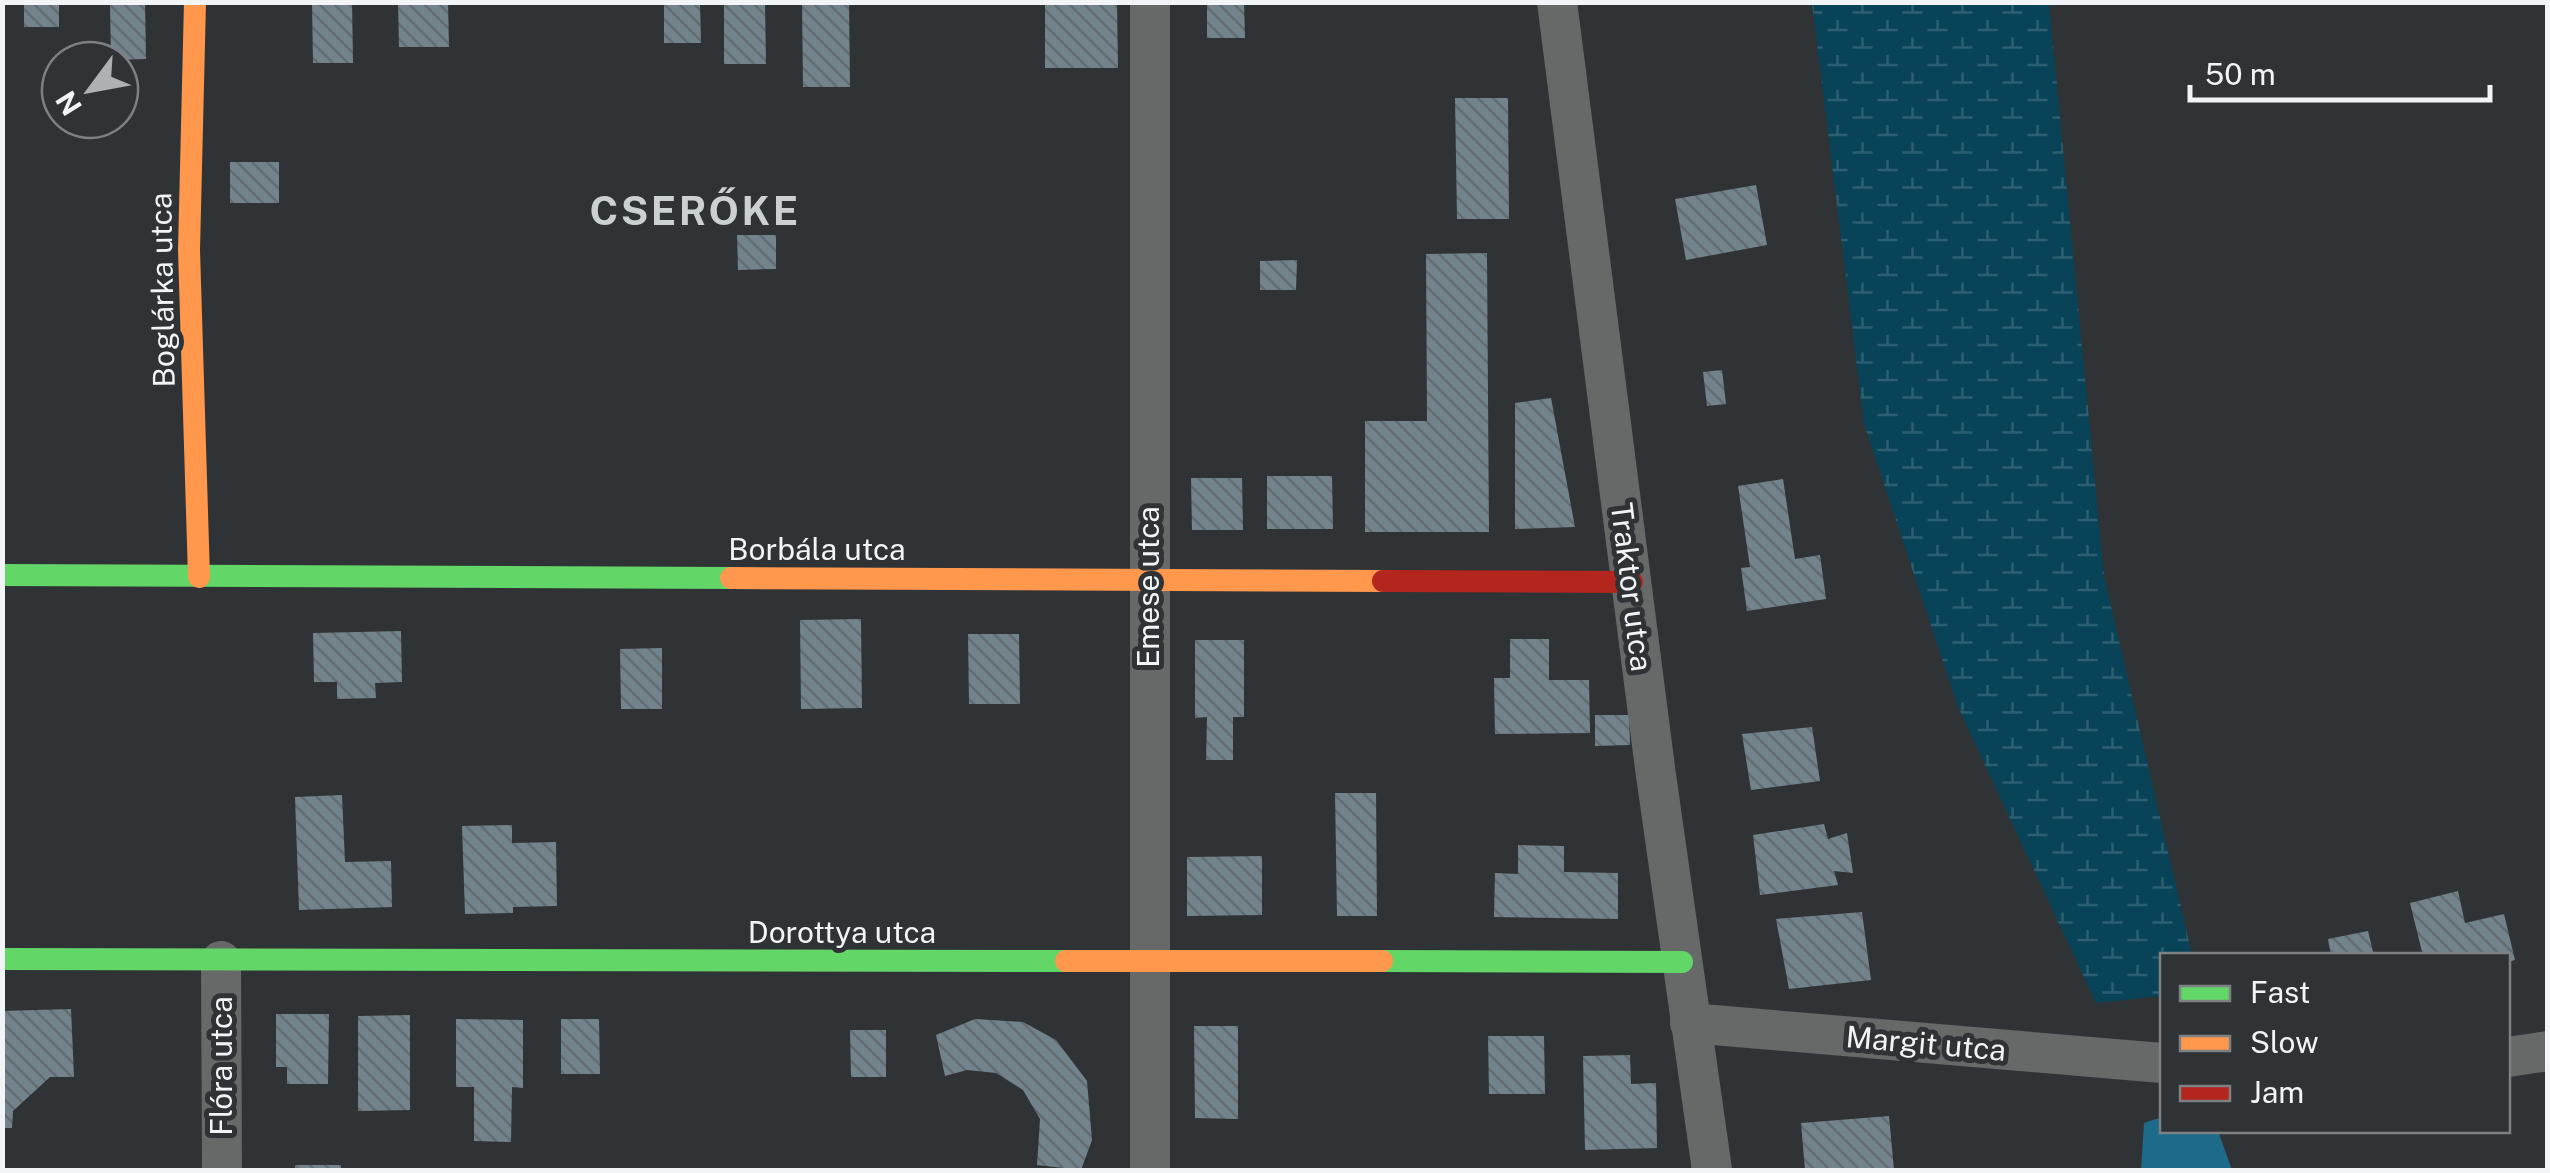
<svg xmlns="http://www.w3.org/2000/svg" width="2550" height="1173" viewBox="0 0 2550 1173" font-family="'Public Sans',sans-serif">
<defs>
<pattern id="wetland-marsh" width="20" height="14" patternUnits="userSpaceOnUse" patternTransform="scale(2.5)"><rect width="20" height="14" fill="#084358"/><path d="M1 5h8M5 5V1M11 12h8M15 12V8" fill="none" stroke="#2c5f71"/></pattern>
<pattern id="building-back-hatch" width="6" height="6" patternUnits="userSpaceOnUse" patternTransform="scale(2.5)"><rect width="6" height="6" fill="#73838b"/><path d="M-1 5l2 2M0 0l6 6M5-1l2 2" fill="none" stroke="#626c71"/></pattern>
</defs>
<rect width="100%" height="100%" fill="#303335"/>
<!-- wetland -->
<polygon fill="url(#wetland-marsh)" points="1812,3 2049,3 2104,576 2192,955 2162,956 2162,996 2096,1003 1958,707 1864,424"/>
<!-- water -->
<polygon fill="#1e6a8a" points="2162,1117 2162,1130 2218,1131 2232,1170 2141,1170 2144,1123"/>
<!-- building -->
<g fill="url(#building-back-hatch)">
<rect x="24" y="2" width="35" height="25"/>
<polygon points="110,2 145,2 146,59 111,60"/>
<polygon points="312,2 352,2 353,63 313,63"/>
<polygon points="398,2 448,2 449,47 399,47"/>
<polygon points="664,2 700,2 701,43 664,43"/>
<polygon points="724,2 765,2 766,64 724,64"/>
<polygon points="802,2 849,2 850,87 803,87"/>
<polygon points="1045,2 1117,2 1118,68 1045,68"/>
<polygon points="1207,2 1244,2 1245,38 1207,38"/>
<polygon points="1455,98 1508,98 1509,219 1457,219"/>
<rect x="230" y="162" width="49" height="41"/>
<polygon points="1756,185 1767,245 1686,260 1675,199"/>
<polygon points="737,235 776,235 776,269 738,270"/>
<polygon points="1487,253 1489,532 1365,532 1365,421 1427,421 1426,254"/>
<polygon points="1297,260 1296,290 1260,290 1260,261"/>
<polygon points="1722,370 1726,404 1707,406 1703,372"/>
<polygon points="1551,398 1575,527 1515,529 1515,403"/>
<polygon points="1267,476 1332,476 1333,529 1267,529"/>
<polygon points="1191,478 1242,478 1243,530 1192,530"/>
<polygon points="1783,479 1795,559 1820,555 1826,599 1747,611 1741,568 1750,567 1738,486"/>
<polygon points="861,619 862,708 801,709 800,620"/>
<polygon points="401,631 402,682 375,683 376,698 337,699 337,682 314,682 313,633"/>
<polygon points="968,634 1019,634 1020,704 969,704"/>
<polygon points="1510,639 1549,639 1549,680 1589,680 1590,733 1495,734 1494,678 1510,678"/>
<polygon points="1195,640 1244,640 1244,717 1233,717 1233,760 1206,760 1207,717 1195,718"/>
<polygon points="662,648 662,709 621,709 620,649"/>
<polygon points="1595,715 1629,715 1630,745 1595,746"/>
<polygon points="1812,727 1820,781 1751,790 1742,734"/>
<polygon points="1335,793 1376,793 1377,916 1337,916"/>
<polygon points="342,795 345,862 391,861 392,907 299,910 295,797"/>
<polygon points="1824,824 1828,839 1847,833 1853,873 1834,871 1838,885 1760,895 1753,835"/>
<polygon points="512,825 512,843 556,842 557,906 513,907 513,913 465,914 462,826"/>
<polygon points="1518,845 1564,846 1564,872 1618,873 1618,919 1494,917 1495,873 1518,874"/>
<polygon points="1262,856 1262,915 1187,916 1187,857"/>
<polygon points="2458,891 2465,923 2504,914 2515,960 2508,962 2508,956 2423,956 2410,903"/>
<polygon points="1862,912 1871,980 1789,989 1776,919"/>
<polygon points="2368,931 2374,956 2331,956 2328,939"/>
<polygon points="71,1009 74,1077 50,1077 13,1111 12,1128 2,1128 2,1011"/>
<polygon points="276,1014 329,1014 328,1084 287,1084 287,1067 276,1067"/>
<polygon points="410,1015 410,1110 358,1111 358,1016"/>
<polygon points="456,1019 523,1020 523,1088 512,1087 511,1142 474,1141 474,1087 456,1087"/>
<polygon points="561,1019 599,1019 600,1074 561,1074"/>
<polygon points="975,1019 1023,1022 1056,1040 1087,1081 1092,1140 1081,1170 1037,1165 1040,1119 1023,1090 996,1073 967,1070 945,1076 936,1035"/>
<polygon points="1194,1026 1238,1026 1238,1119 1195,1118"/>
<polygon points="850,1030 886,1030 886,1077 851,1077"/>
<polygon points="1488,1036 1544,1036 1545,1094 1489,1094"/>
<polygon points="1630,1055 1631,1084 1656,1083 1657,1148 1585,1150 1583,1056"/>
<polygon points="1889,1116 1894,1170 1805,1170 1801,1123"/>
<rect x="295" y="1165" width="46" height="5"/>
</g>
<g fill="none" stroke-linecap="round" stroke-linejoin="round">
<!-- street -->
<g stroke="#676969" stroke-width="40">
<polyline points="1150,2 1150,1170"/>
<polyline points="1557,2 1655,768 1712,1170"/>
<polyline points="221,961 222,1170"/>
<polyline points="1690,1023 2162,1063"/>
<polyline points="2508,1057 2548,1051"/>
</g>
<!-- fast -->
<g stroke="#63d668" stroke-width="22">
<polyline points="2,575 731,578"/>
<polyline points="2,959 1066,961"/>
<polyline points="1382,961 1682,962"/>
</g>
<!-- slow -->
<g stroke="#ff974d" stroke-width="22">
<polyline points="195,2 189,250 199,577"/>
<polyline points="731,578 1383,581"/>
<polyline points="1066,961 1382,961"/>
</g>
<!-- jam -->
<polyline stroke="#b3261e" stroke-width="22" points="1383,581 1632,582"/>
</g>
<g text-anchor="middle" dominant-baseline="central" stroke-width="10" stroke-linejoin="round" paint-order="stroke">
<!-- street labels -->
<g font-size="30" fill="#f2f5f7" stroke="#2f3336">
<text transform="translate(162 290) rotate(-91)">Boglárka utca</text>
<text x="817" y="549">Borbála utca</text>
<text transform="translate(1148 587) rotate(-90)">Emese utca</text>
<text transform="translate(1632 587) rotate(83)">Traktor utca</text>
<text x="842" y="932">Dorottya utca</text>
<text transform="translate(1926 1043) rotate(5)">Margit utca</text>
<text transform="translate(221 1066) rotate(-90)">Flóra utca</text>
</g>
<!-- district labels -->
<g font-size="40" font-weight="bold" letter-spacing="2.5" fill="#cbd0d3" stroke="#2f3336">
<text x="695" y="210">CSERŐKE</text>
</g>
</g>
<!-- border -->
<rect width="2550" height="1173" fill="none" stroke="#f2f5f7" stroke-width="10"/>
<!-- legend -->
<rect x="2160" y="953" width="350" height="180" fill="#2f3336" stroke="#7d8183" stroke-width="2.5"/>
<rect x="2180" y="986" width="50" height="15" fill="#63d668" stroke="#7d8183" stroke-width="2.5"/>
<text x="2250" y="1003" font-size="30" fill="#f2f5f7">Fast</text>
<rect x="2180" y="1036" width="50" height="15" fill="#ff974d" stroke="#7d8183" stroke-width="2.5"/>
<text x="2250" y="1053" font-size="30" fill="#f2f5f7">Slow</text>
<rect x="2180" y="1086" width="50" height="15" fill="#b3261e" stroke="#7d8183" stroke-width="2.5"/>
<text x="2250" y="1103" font-size="30" fill="#f2f5f7">Jam</text>
<!-- north arrow -->
<g transform="translate(90 90) rotate(238)"><circle r="48" fill="#2f3336" stroke="#7d8183" stroke-width="2.5"/>
<path d="M0-8L18 38L0 25L-18 38Z" fill="#aeb1b3"/>
<text y="-15" font-size="28" font-weight="bold" text-anchor="middle" fill="#f2f5f7">N</text>
</g>
<!-- scale -->
<path d="M2190 85v15h300v-15" fill="none" stroke="#f2f5f7" stroke-width="5"/>
<text x="2205" y="85" font-size="30" fill="#f2f5f7" stroke="#2f3336" stroke-width="8" paint-order="stroke">50 m</text>
</svg>
